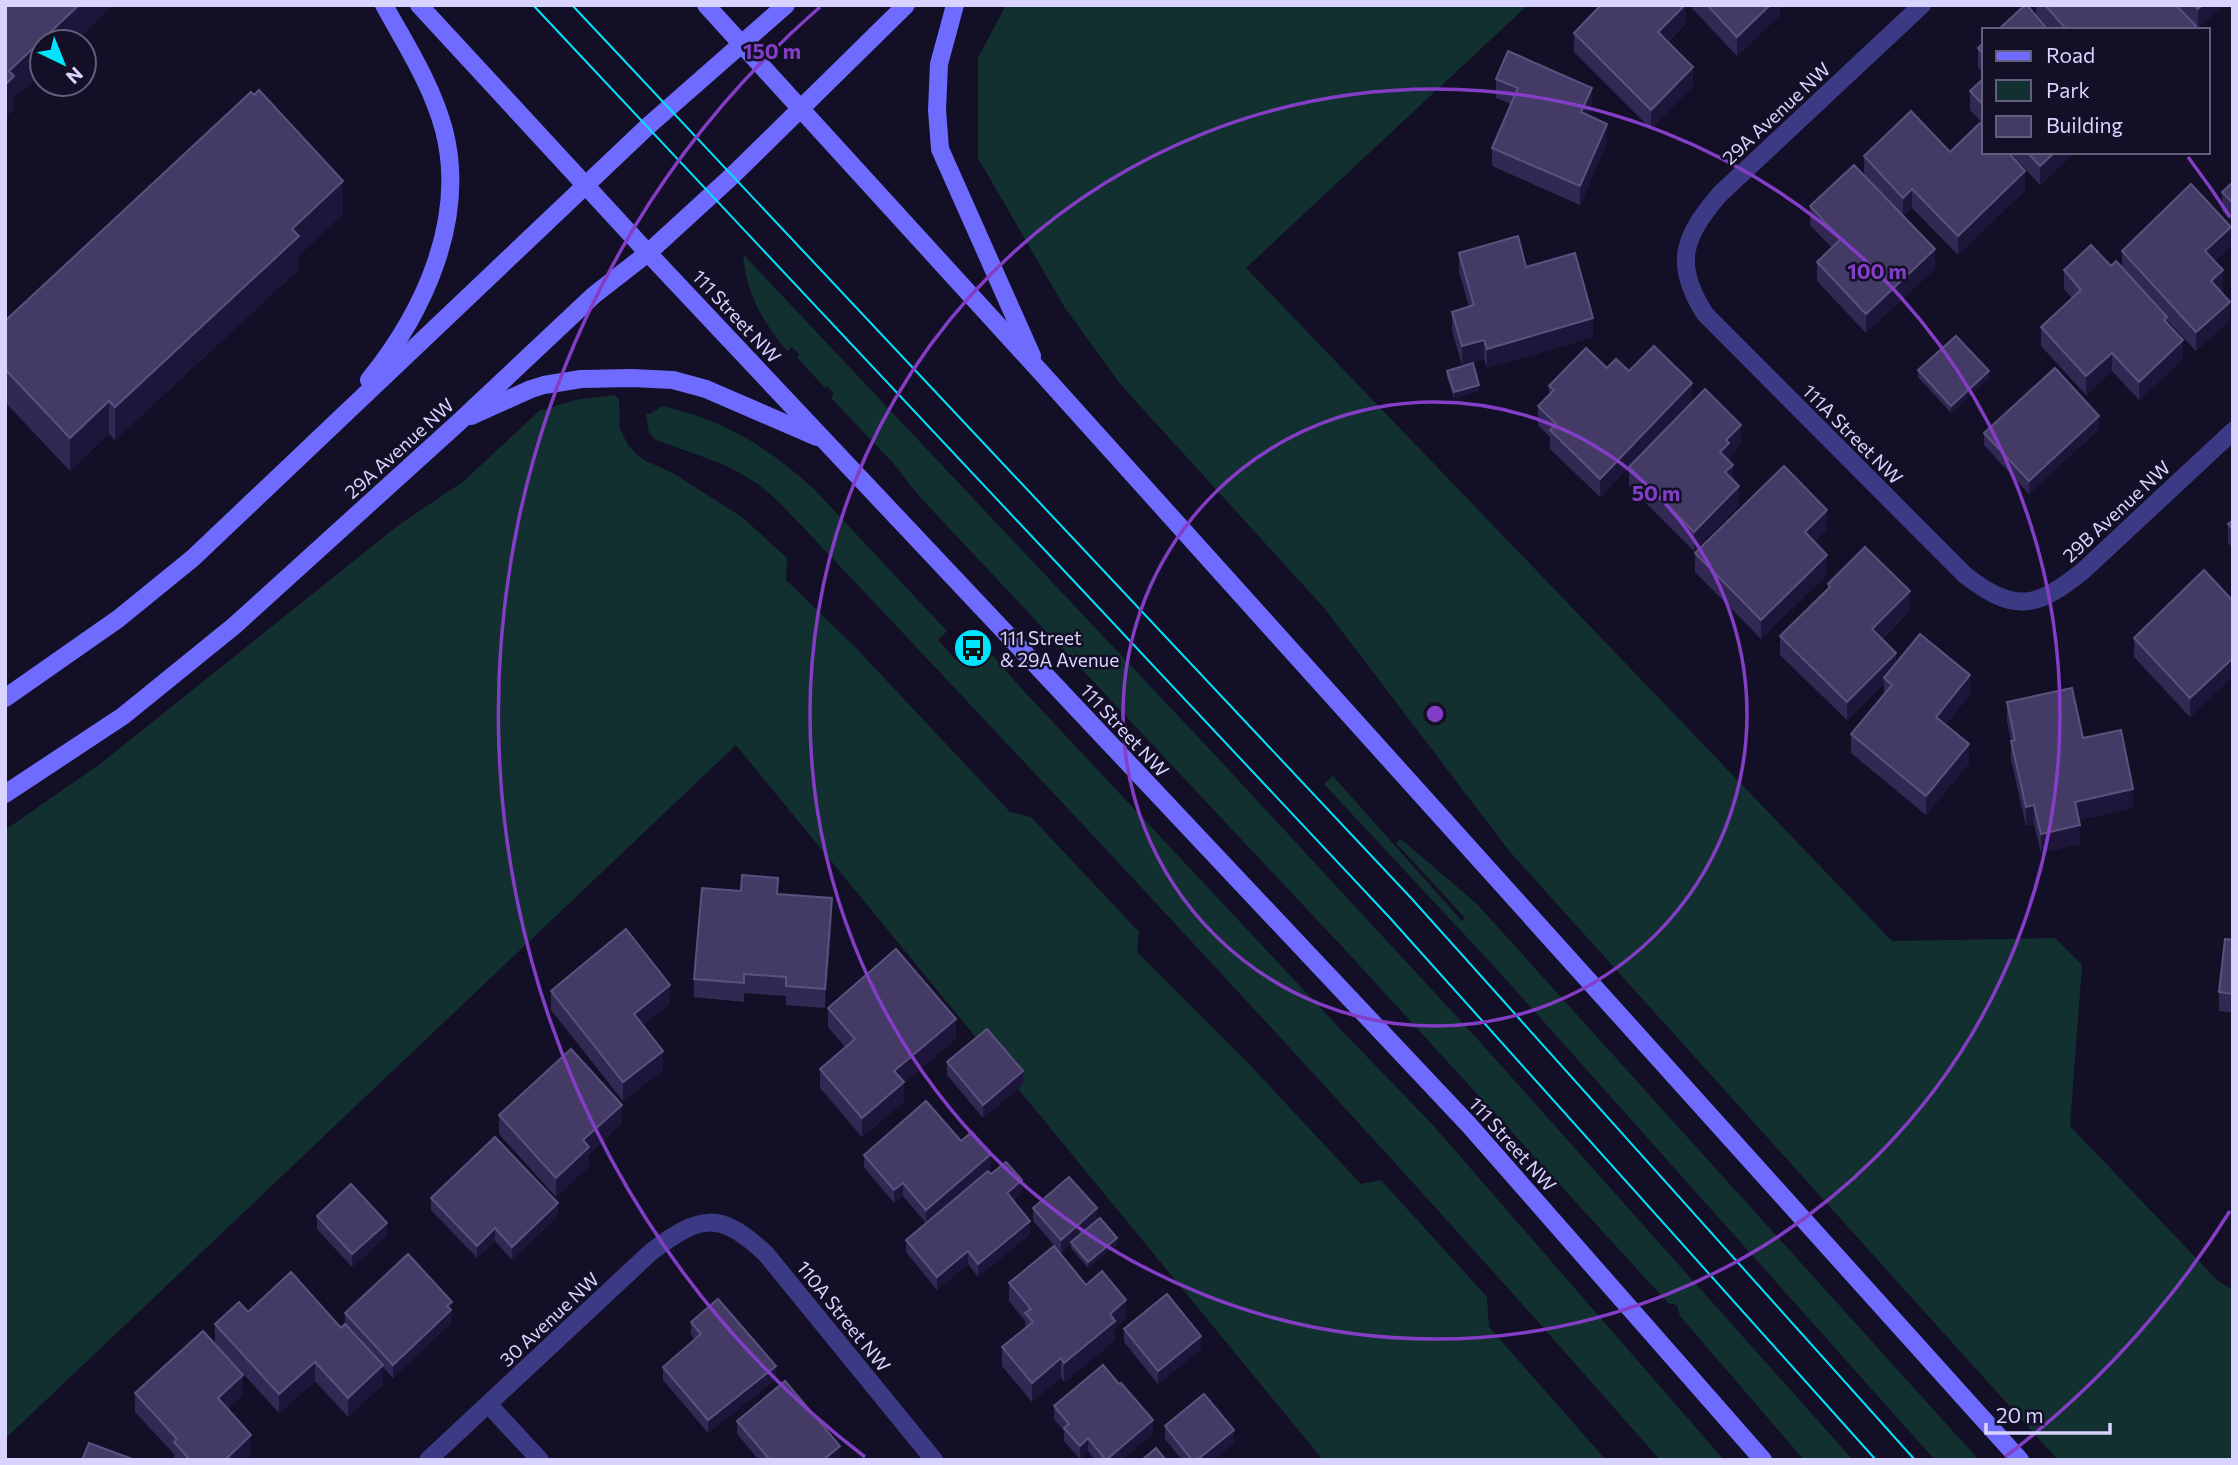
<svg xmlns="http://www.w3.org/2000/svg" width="2238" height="1465" viewBox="0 0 2238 1465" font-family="Commissioner,sans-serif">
<rect width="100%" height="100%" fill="#130f26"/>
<!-- green -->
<g fill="#12302f">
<polygon points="1006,5 1528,5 1246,268 1892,941 2055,938 2082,965 2070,1126 2218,1281 2233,1290 2233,1460 2058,1460 1510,852 1325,609 1121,385 1065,308 978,158 978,58"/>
<path d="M743 254 1215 755 1472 1033 1853 1460H1804L1680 1316 1677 1305 1668 1303 1350 955 918 495 894 464 831 398 834 394 827 386 825 388 797 357 799 354 792 347 787 351C762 321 746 293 743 254Z"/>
<polygon points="614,395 619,399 620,429 628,445 636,454 646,461 671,472 742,517 787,558 786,580 856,648 1010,812 1031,817 1139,932 1137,952 1251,1066 1361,1184 1381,1180 1487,1297 1489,1327 1606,1460 1323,1460 735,744 735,746 5,1439 5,830 100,764 400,524 464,481 539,411 575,400"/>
<path d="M662 406C724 420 766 446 813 488L947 631 938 640 956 660 980 640 1020 687 1344 1033 1432 1124 1724 1460H1660C1381 1141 1091 832 800 524 789 513 778 500 765 490 734 464 693 454 656 440L649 433 646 413 650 414Z"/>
<polygon points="1333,776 1462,921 1465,918 1396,843 1401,839 1476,903 1979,1460 1935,1460 1502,975 1324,784"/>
</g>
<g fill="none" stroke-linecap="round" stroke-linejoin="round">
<!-- lane -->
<polyline stroke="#3d3a85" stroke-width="18" points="488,1404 540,1460"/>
<!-- street -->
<g stroke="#3d3a85" stroke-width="18">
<path d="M1922 5 1720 194C1683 237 1673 264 1705 314L1965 575C2015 614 2037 608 2084 570L2233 431"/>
<path d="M428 1460 651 1252C700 1215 719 1210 766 1254L934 1460"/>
</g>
<!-- secondary -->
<g stroke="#6f6bff" stroke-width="18">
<polyline points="419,5 648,253 1469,1125 1763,1460"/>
<polyline points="706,5 1038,369 2020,1460"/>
<polyline points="955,5 939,64 937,110 940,149 1032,356"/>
<path d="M369 380C424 312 467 219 444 130 432 85 406 45 384 5"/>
<polyline points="471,416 531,389 544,385 581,379 632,378 673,380 706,389 817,437"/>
<polyline points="5,698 118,619 193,558 647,127 786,5"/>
<polyline points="5,794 123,716 234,626 459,422 594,295 648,253 732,176 906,5"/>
</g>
<!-- tram -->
<g stroke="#00e5ff" stroke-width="2">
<polyline points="533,5 1390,918 1876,1460"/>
<polyline points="572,5 1412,899 1915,1460"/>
</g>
</g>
<!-- wall -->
<g fill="#312854">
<polygon points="1686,5 1686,23 1668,42 1693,86 1651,129 1574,52 1574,33"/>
<polygon points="1689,5 1780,5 1780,15 1737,56"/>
<polygon points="2036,5 2176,5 2196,30 2050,30 2036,15"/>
<polygon points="2177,5 2223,5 2198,28"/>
<polygon points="1984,42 1984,74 1978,67 1978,48"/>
<polygon points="1984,78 1984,125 1970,110 1970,91"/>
<polygon points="1496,79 1592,106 1588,115 1607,143 1580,205 1492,166 1492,148 1511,104 1496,98"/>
<polygon points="1950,152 2025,190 1958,255 1912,208 1903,216 1935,268 1866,333 1817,281 1817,262 1832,248 1810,225 1810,206 1864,175 1864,156"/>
<polygon points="2010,152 2075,152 2040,185"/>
<polygon points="2233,182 2233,222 2222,211 2222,192"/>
<polygon points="343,214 299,255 299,269 115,440 109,434 70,471 5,402 5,321"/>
<polygon points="2231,246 2215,261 2223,289 2220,291 2230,320 2196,351 2167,320 2167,323 2183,359 2139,400 2112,371 2086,395 2041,346 2041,327 2072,298 2064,289 2064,270 2111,266 2122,267 2122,251"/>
<polygon points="1459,253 1526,267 1593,337 1487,368 1484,359 1462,365 1452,331 1452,312 1469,307 1459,272"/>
<polygon points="1607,368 1629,371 1692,402 1741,444 1729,457 1739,505 1694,551 1629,486 1629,467 1600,497 1550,449 1550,437 1538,425 1538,406 1549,395 1549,386"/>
<polygon points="1918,370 1989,378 1951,413 1918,377"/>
<polygon points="1447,371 1479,391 1454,399 1447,377"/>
<polygon points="2099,429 2029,494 1984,445 1984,433"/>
<polygon points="2233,520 2233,548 2228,543 2228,524"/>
<polygon points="1827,529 1814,542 1827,574 1761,639 1695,572 1695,553"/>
<polygon points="2204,570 2190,717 2134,657 2134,638"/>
<polygon points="1828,584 1910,610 1882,639 1896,663 1970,694 1946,724 1969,763 1926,815 1851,753 1851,734 1884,695 1884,684 1847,720 1780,655 1780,636 1828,589"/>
<polygon points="2007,702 2083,738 2133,808 2078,820 2080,844 2041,853 2034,824 2026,826 2011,760 2011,742 2007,721"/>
<polygon points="778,894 832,917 825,1008 786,1005 786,996 744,993 744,1002 694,997 694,979"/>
<polygon points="2233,940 2233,1013 2219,1011 2219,992"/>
<polygon points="551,991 670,1004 643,1025 663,1070 623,1101 551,1010"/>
<polygon points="828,1008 956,1038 904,1083 904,1101 862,1137 820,1088 820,1069 845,1047 828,1027"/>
<polygon points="947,1062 1023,1084 983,1118 947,1075"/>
<polygon points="499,1115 622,1123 589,1154 589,1166 556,1197 499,1134"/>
<polygon points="961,1141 991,1167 960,1194 991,1174 1022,1193 1013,1201 1030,1234 978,1277 968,1264 937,1290 906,1252 906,1240 926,1223 903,1196 894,1203 864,1167 864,1155"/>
<polygon points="431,1198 558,1216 512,1260 495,1241 477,1258 431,1210"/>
<polygon points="1033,1208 1097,1221 1117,1244 1088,1268 1071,1248 1071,1243 1061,1253 1033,1221"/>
<polygon points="317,1216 387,1236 352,1267 317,1229"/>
<polygon points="1009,1283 1086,1285 1126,1319 1115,1328 1115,1340 1064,1382 1061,1377 1032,1402 1002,1366 1002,1347 1025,1328 1025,1321 1009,1301"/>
<polygon points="248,1312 341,1328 345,1325 345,1313 452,1314 451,1316 451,1323 393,1378 383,1367 383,1384 348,1417 315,1381 279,1413 215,1343 215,1324"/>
<polygon points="691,1322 776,1379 708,1433 663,1380 663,1367 695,1340 691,1335"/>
<polygon points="1124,1329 1201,1349 1158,1384 1124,1342"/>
<polygon points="135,1393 243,1394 227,1409 251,1454 245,1460 174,1460 174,1454 135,1412"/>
<polygon points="1054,1406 1153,1433 1121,1460 1095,1460 1088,1451 1080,1459 1064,1441 1064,1431 1054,1419"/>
<polygon points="737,1421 840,1459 839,1460 759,1460 737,1434"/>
<polygon points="1165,1426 1234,1443 1213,1460 1182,1460 1165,1439"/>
</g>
<!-- shaded-wall -->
<g fill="#1d163a">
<polygon points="79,5 114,5 75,42 42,42 42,73 14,98 14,109 5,118 5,85 9,71"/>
<polygon points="1685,5 1686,5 1686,23 1658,51 1658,32"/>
<polygon points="1770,5 1780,5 1780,15 1737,56 1737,37"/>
<polygon points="2202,5 2223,5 2198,28 2198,9"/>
<polygon points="1693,67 1693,86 1651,129 1651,110"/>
<polygon points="1592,88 1592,106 1581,131 1581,112"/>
<polygon points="1607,124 1607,143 1580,205 1580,186"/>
<polygon points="2055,152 2075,152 2040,185 2040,166"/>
<polygon points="2025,171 2025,190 1958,255 1958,236"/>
<polygon points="343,181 343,214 299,255 299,269 115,440 115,407 292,229"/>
<polygon points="1912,189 1912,208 1903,216 1903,198"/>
<polygon points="2231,227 2231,246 2205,270 2205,251"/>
<polygon points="1935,249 1935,268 1866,333 1866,314"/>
<polygon points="2223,270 2223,289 2211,300 2211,281"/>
<polygon points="2230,302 2230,320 2196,351 2196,332"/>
<polygon points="1593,318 1593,337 1487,368 1487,349"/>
<polygon points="1484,340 1484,359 1462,365 1462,346"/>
<polygon points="2183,340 2183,359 2139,400 2139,382"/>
<polygon points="2112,353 2112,371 2086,395 2086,376"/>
<polygon points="1989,371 1989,378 1951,413 1951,406"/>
<polygon points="1692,383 1692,402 1600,497 1600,479"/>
<polygon points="1479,385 1479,391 1454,399 1454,392"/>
<polygon points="109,401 109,434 70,471 70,438"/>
<polygon points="2099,416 2099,429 2029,494 2029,481"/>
<polygon points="1741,425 1741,444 1729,457 1729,462 1720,452 1726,440"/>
<polygon points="1733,465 1733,483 1725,472"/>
<polygon points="1739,486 1739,505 1694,551 1694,532"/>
<polygon points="1827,510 1827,529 1805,551 1805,532"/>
<polygon points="1827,555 1827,574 1761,639 1761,620"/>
<polygon points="1910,591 1910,610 1872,648 1872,629"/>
<polygon points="1896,653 1896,672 1884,678 1884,684 1847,720 1847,702"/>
<polygon points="2233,658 2233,677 2190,717 2190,698"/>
<polygon points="1970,675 1970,694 1936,736 1936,717"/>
<polygon points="1969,744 1969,763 1926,815 1926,796"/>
<polygon points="2133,789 2133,808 2075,821 2075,802"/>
<polygon points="2034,805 2034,824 2026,826 2026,807"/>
<polygon points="2080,825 2080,844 2041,853 2041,834"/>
<polygon points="832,898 832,917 825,1008 825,989"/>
<polygon points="670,985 670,1004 634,1033 634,1014"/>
<polygon points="956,1019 956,1038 904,1083 904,1101 862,1137 862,1118 894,1071"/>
<polygon points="663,1051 663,1070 623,1101 623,1082"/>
<polygon points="1023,1071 1023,1084 983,1118 983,1105"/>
<polygon points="622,1105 622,1123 589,1154 589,1166 556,1197 556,1178 583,1140"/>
<polygon points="991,1154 991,1167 926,1223 926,1210"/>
<polygon points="1022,1180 1022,1193 1007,1206 1007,1193"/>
<polygon points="903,1183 903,1196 894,1203 894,1190"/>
<polygon points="558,1203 558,1216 512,1260 512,1247"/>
<polygon points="1097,1208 1097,1221 1061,1253 1061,1240"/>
<polygon points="1030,1221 1030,1234 978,1277 978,1264"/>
<polygon points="387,1223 387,1236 352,1267 352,1254"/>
<polygon points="495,1228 495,1241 477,1258 477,1246"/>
<polygon points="1117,1238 1117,1244 1088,1268 1088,1262"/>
<polygon points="968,1251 968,1264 937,1290 937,1277"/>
<polygon points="1126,1300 1126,1319 1115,1328 1115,1340 1064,1382 1064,1363 1110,1314"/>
<polygon points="452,1302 451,1323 393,1378 393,1365"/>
<polygon points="1201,1336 1201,1349 1158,1384 1158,1371"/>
<polygon points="1061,1358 1061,1377 1032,1402 1032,1383"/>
<polygon points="315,1362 315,1381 279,1413 279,1394"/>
<polygon points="383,1365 383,1384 348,1417 348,1398"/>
<polygon points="776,1366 776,1379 708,1433 708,1420"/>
<polygon points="243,1375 243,1394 218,1417 218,1398"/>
<polygon points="1153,1420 1153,1433 1121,1460 1106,1460"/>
<polygon points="1234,1430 1234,1443 1213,1460 1197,1460"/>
<polygon points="251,1435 251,1454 245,1460 225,1460"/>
<polygon points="1088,1438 1088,1451 1080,1459 1080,1446"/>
<polygon points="840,1446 840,1459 839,1460 823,1460"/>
</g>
<!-- building -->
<g fill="#433a66" stroke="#5a527e" stroke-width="2">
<polygon points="5,5 79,5 9,71 14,76 5,85"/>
<polygon points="1601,5 1685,5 1658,32 1693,67 1651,110 1574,33"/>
<polygon points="1707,5 1770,5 1737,37"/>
<polygon points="2025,5 2027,5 2048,30 1998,30"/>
<polygon points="2045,5 2176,5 2196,26 2192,30 2067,30"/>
<polygon points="2194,5 2202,5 2198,9"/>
<polygon points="1984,42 1984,55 1978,48"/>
<polygon points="1508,51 1592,88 1581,112 1607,124 1580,186 1492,148 1518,88 1496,79"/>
<polygon points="1984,78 1984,106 1970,91"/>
<polygon points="259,90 343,181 292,229 299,236 115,407 109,401 70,438 5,369 5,321 251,92 254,95"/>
<polygon points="1911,111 1950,152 1980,123 1984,127 1984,152 2008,152 2025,171 1958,236 1912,189 1903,198 1864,156"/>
<polygon points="2027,152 2055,152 2040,166"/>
<polygon points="1854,165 1935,249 1866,314 1817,262 1841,239 1810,206"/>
<polygon points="2233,182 2233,203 2222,192"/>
<polygon points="2191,184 2231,227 2205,251 2223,270 2211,281 2230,302 2196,332 2122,251"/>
<polygon points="1518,236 1526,267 1575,253 1593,318 1487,349 1484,340 1462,346 1452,312 1474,305 1459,253"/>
<polygon points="2091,245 2111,266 2116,261 2167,317 2164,320 2183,340 2139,382 2112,353 2086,376 2041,327 2081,290 2064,270"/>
<polygon points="1956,336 1989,371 1951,406 1918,370"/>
<polygon points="1654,346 1692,383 1600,479 1550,430 1556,424 1538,406 1554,390 1549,386 1586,348 1607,368 1616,359 1629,371"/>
<polygon points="1473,363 1479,385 1454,392 1447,371"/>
<polygon points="2055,368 2099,416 2029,481 1984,433"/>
<polygon points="1705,389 1741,425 1726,440 1729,443 1720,452 1733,465 1725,472 1739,486 1694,532 1629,467"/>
<polygon points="1784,466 1827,510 1805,532 1827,555 1761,620 1695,553"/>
<polygon points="2233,520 2233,529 2228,524"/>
<polygon points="1865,547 1910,591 1872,629 1896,653 1847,702 1780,636 1830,587 1828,584"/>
<polygon points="2204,570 2233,601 2233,658 2190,698 2134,638"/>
<polygon points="1920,634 1970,675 1936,717 1969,744 1926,796 1851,734 1892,685 1884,678"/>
<polygon points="2072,688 2083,738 2121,730 2133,789 2075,802 2080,825 2041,834 2034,805 2026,807 2011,741 2015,740 2007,702"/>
<polygon points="742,875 778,878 777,894 832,898 825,989 786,986 786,977 744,974 744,983 694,979 702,888 741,891"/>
<polygon points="626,929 670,985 634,1014 663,1051 623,1082 551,991"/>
<polygon points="2225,939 2233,940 2233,994 2219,992"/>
<polygon points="896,949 956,1019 894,1071 904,1082 862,1118 820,1069 855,1039 828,1008"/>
<polygon points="987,1029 1023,1071 983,1105 947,1062"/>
<polygon points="571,1049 622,1105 583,1140 589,1147 556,1178 499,1115"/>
<polygon points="926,1101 961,1141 972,1132 991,1154 926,1210 903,1183 894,1190 864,1155"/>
<polygon points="495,1137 558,1203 512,1247 495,1228 477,1246 431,1198"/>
<polygon points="1006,1162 1022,1180 1007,1193 1030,1221 978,1264 968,1251 937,1277 906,1240 988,1171 991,1174"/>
<polygon points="1069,1177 1097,1208 1061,1240 1033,1208"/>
<polygon points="351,1184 387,1223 352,1254 317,1216"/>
<polygon points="1100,1218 1117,1238 1088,1262 1071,1242"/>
<polygon points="1054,1246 1086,1285 1102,1271 1126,1300 1110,1314 1115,1321 1064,1363 1061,1358 1032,1383 1002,1347 1033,1322 1025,1313 1031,1309 1009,1283"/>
<polygon points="408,1254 452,1302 447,1306 451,1310 393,1365 345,1313"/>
<polygon points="291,1272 341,1328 345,1324 383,1365 348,1398 315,1362 279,1394 215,1324 239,1302 248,1312"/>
<polygon points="1167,1294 1201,1336 1158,1371 1124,1329"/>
<polygon points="718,1299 776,1366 708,1420 663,1367 701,1334 691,1322"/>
<polygon points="203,1331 243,1375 218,1398 251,1435 225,1460 190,1460 174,1442 177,1439 135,1393"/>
<polygon points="1103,1365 1119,1384 1121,1383 1153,1420 1106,1460 1088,1438 1080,1446 1064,1428 1069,1424 1054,1406"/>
<polygon points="785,1381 840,1446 823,1460 770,1460 737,1421"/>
<polygon points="1204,1394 1234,1430 1197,1460 1192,1460 1165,1426"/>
<polygon points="89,1443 135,1460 82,1460"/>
<polygon points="1156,1448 1166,1460 1142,1460"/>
</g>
<!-- distance rings -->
<g fill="none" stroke="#843dc5" stroke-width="3.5">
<circle cx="1435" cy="714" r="312"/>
<circle cx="1435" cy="714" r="625"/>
<path d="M2230 1211A937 937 0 0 1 2005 1457M865 1457A937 937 0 0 1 820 7M2188 157A937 937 0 0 1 2230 217"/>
</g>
<!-- icons -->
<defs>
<symbol id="bus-disc" viewBox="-11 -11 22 22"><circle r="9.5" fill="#00e5ff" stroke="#130f26"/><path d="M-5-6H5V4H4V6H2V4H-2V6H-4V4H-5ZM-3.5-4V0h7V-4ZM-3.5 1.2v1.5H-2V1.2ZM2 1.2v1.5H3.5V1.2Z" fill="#111"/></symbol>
</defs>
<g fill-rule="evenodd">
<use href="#bus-disc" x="951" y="626" width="44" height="44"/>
</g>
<g text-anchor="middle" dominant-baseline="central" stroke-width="5" stroke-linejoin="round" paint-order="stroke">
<!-- street labels -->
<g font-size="19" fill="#d9d4ff" stroke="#130f26">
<text transform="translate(1776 113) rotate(-43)">29A Avenue NW</text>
<text transform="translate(737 316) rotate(47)">111 Street NW</text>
<text transform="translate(1853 434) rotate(45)">111A Street NW</text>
<text transform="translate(399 448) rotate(-42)">29A Avenue NW</text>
<text transform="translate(2116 511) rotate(-43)">29B Avenue NW</text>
<text transform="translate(1125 730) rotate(47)">111 Street NW</text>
<text transform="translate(1513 1144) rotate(48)">111 Street NW</text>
<text transform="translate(844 1316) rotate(51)">110A Street NW</text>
<text transform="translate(549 1319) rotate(-43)">30 Avenue NW</text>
</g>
<!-- poi labels -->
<g font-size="19" fill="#d9d4ff" stroke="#130f26" text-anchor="start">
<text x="1000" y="637">111 Street<tspan x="1000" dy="22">&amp; 29A Avenue</tspan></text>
</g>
</g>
<circle cx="1435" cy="714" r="10" fill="#843dc5" stroke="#130f26" stroke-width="3.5"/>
<g font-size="21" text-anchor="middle" font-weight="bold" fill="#843dc5" stroke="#130f26" stroke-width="5" stroke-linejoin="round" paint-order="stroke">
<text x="772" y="59">150 m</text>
<text x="1877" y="279">100 m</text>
<text x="1656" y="501">50 m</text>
</g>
<!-- border -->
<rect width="2238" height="1465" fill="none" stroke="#d9d4ff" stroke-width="14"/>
<!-- legend -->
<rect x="1982" y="28" width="228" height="126" fill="#130f26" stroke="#625e7d" stroke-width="2"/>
<rect x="1996" y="51" width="35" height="10" fill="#6f6bff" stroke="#625e7d" stroke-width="2"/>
<text x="2046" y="63" font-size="21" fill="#d9d4ff">Road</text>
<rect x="1996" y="80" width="35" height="21" fill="#12302f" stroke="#625e7d" stroke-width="2"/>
<text x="2046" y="98" font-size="21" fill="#d9d4ff">Park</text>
<rect x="1996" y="116" width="35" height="21" fill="#433a66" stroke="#625e7d" stroke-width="2"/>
<text x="2046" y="133" font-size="21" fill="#d9d4ff">Building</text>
<!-- north arrow -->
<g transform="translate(63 63) rotate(137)"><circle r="33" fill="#130f26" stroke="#625e7d" stroke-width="2"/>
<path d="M0-5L12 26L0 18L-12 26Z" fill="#00e5ff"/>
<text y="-10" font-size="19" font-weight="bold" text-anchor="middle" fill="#d9d4ff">N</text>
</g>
<!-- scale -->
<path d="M1986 1423v10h124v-10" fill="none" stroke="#d9d4ff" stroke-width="3.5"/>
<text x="1996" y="1423" font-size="21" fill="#d9d4ff" stroke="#130f26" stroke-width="5" paint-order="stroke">20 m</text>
</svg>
